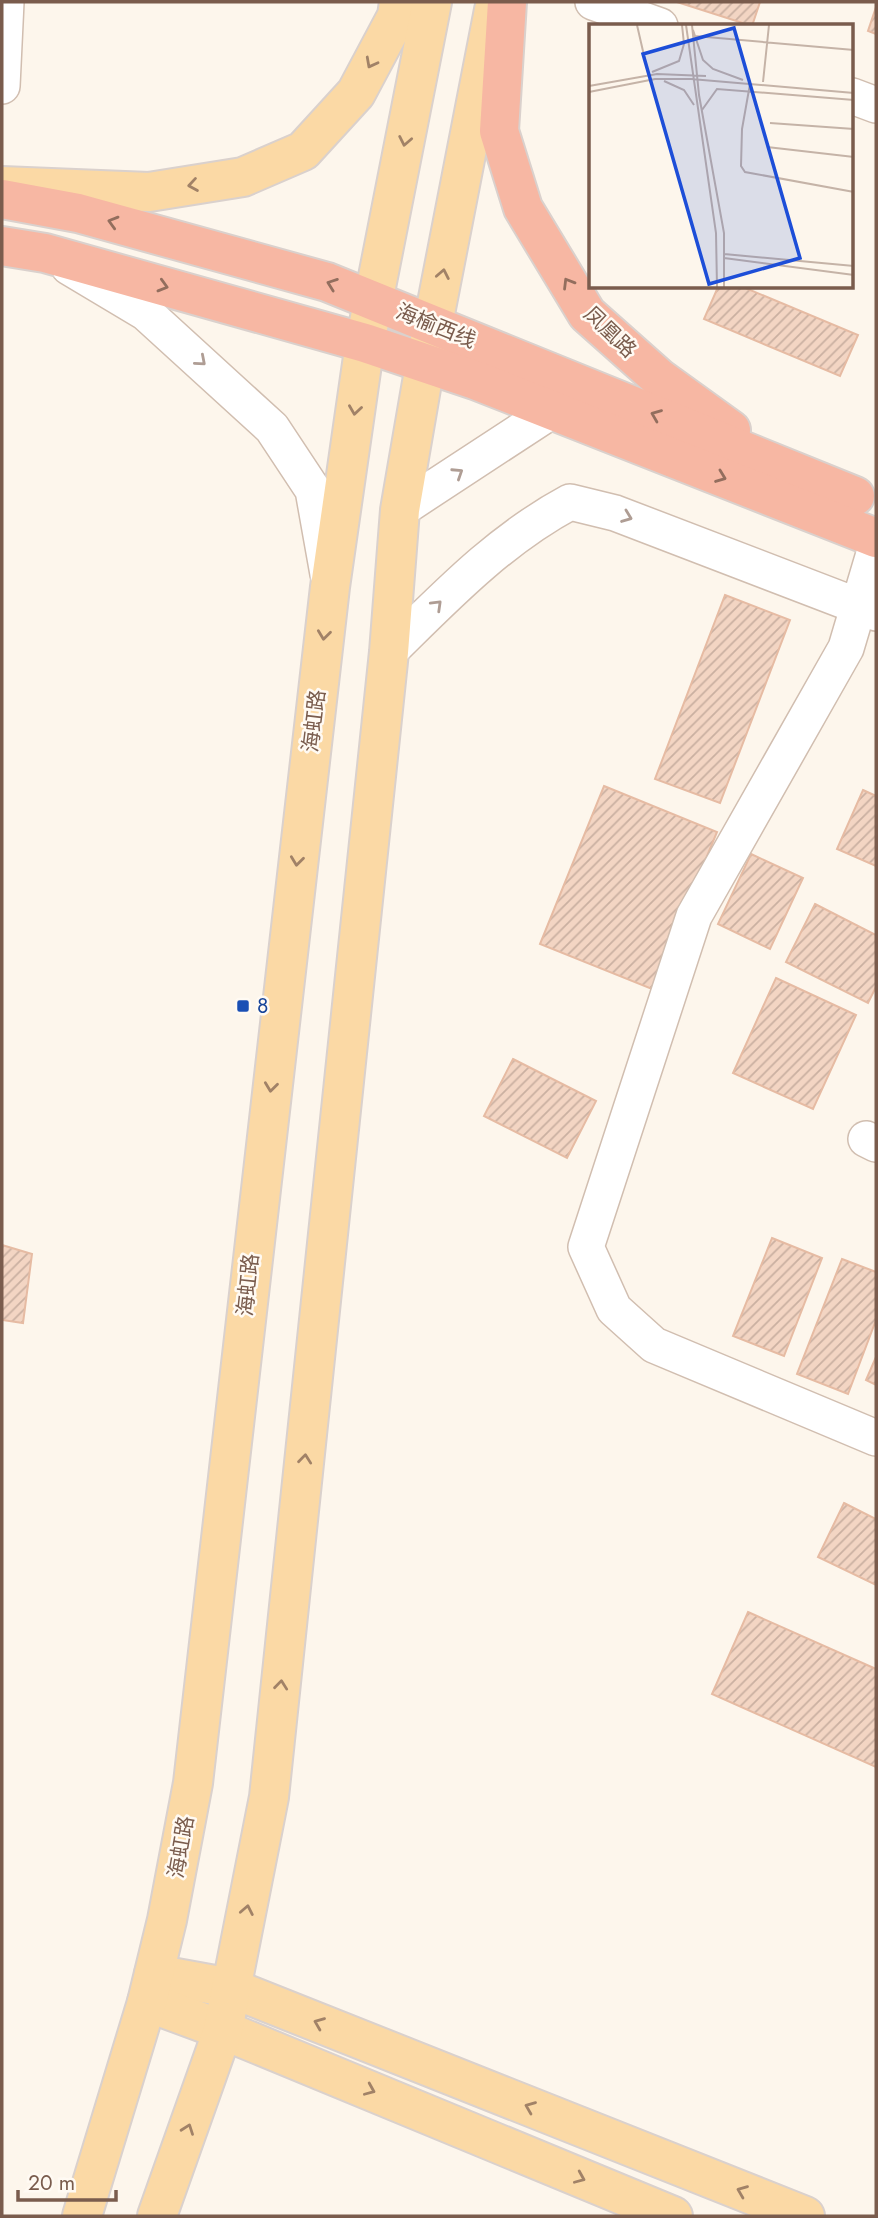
<svg xmlns="http://www.w3.org/2000/svg" width="878" height="2218" viewBox="0 0 878 2218" font-family="Jost,'Noto Sans SC',sans-serif">
<defs>
<pattern id="building-hatch" width="6" height="6" patternUnits="userSpaceOnUse" patternTransform="scale(1.75)"><rect width="6" height="6" fill="#f3d5c3"/><path d="M-1 1l2-2M0 6l6-6M5 7l2-2" fill="none" stroke="#cab0a1"/></pattern>
</defs>
<rect width="100%" height="100%" fill="#fdf6ec"/>
<!-- building -->
<g fill="url(#building-hatch)" stroke="#e6bba3" stroke-width="2">
<polygon points="677,2 760,2 752,26"/>
<polygon points="876,7 876,34 868,31"/>
<polygon points="718,287 743,287 858,335 840,376 704,319"/>
<polygon points="725,595 790,620 720,803 655,779"/>
<polygon points="604,786 717,832 652,989 540,944"/>
<polygon points="863,790 876,796 876,866 837,849"/>
<polygon points="751,854 803,878 770,949 718,924"/>
<polygon points="815,904 876,935 876,987 868,1003 786,962"/>
<polygon points="776,978 856,1015 813,1109 733,1073"/>
<polygon points="513,1059 596,1101 567,1158 484,1116"/>
<polygon points="772,1238 822,1258 784,1356 733,1336"/>
<polygon points="2,1245 32,1254 23,1323 2,1320"/>
<polygon points="842,1259 876,1272 876,1320 848,1394 797,1374"/>
<polygon points="876,1357 876,1385 866,1380"/>
<polygon points="844,1503 876,1519 876,1585 818,1557"/>
<polygon points="748,1612 876,1669 876,1767 712,1694"/>
</g>
<g fill="none" stroke-linecap="round" stroke-linejoin="round">
<defs>
<g id="minor">
<polyline points="593,2 660,26"/>
<polyline points="2,86 6,2"/>
<polyline points="852,96 876,105"/>
<polyline points="69,267 146,313 272,428 313,490 328,574"/>
<polyline points="400,510 551,411"/>
<polyline points="876,547 846,648 694,916 586,1247 614,1309 654,1345 876,1438"/>
<path d="M389 652C445 597 499 540 570 502L615 513 876 613"/>
<polyline points="866,1139 876,1144"/>
</g>
<g id="major">
<polyline points="2,186 149,192 243,177 303,151 356,93 397,16 399,2"/>
<polyline points="154,1974 231,1988 805,2216"/>
<polyline points="147,2002 223,2030 673,2216"/>
<polyline points="82,2216 147,2002 167,1920 193,1783 330,587 365,343 432,2"/>
<polyline points="157,2216 223,2030 269,1797 389,652 400,510 425,365 494,10"/>
</g>
<g id="highway">
<polyline points="507,2 499,131 523,208 587,314 659,378 731,430"/>
<polyline points="2,199 78,213 327,282 855,496"/>
<polyline points="2,246 45,253 365,343 475,380 876,538"/>
</g>
</defs>
<!-- minor casing -->
<use href="#minor" stroke="#d1beb0" stroke-width="38"/>
<!-- major casing -->
<use href="#major" stroke="#dad1cd" stroke-width="42"/>
<!-- highway casing -->
<use href="#highway" stroke="#dad1cd" stroke-width="42"/>
<!-- minor -->
<use href="#minor" stroke="#fff" stroke-width="35"/>
<!-- major -->
<use href="#major" stroke="#fbd9a5" stroke-width="38"/>
<!-- highway -->
<use href="#highway" stroke="#f7b7a3" stroke-width="38"/>
</g>
<!-- one-way arrows -->
<defs><path id="oneway-chevron" d="M-2-3.5L2.5 0L-2 3.5" fill="none" stroke-width="1.6" stroke-linecap="round" stroke-linejoin="round" transform="scale(1.75)"/></defs>
<g stroke="#a18267">
<use href="#oneway-chevron" transform="translate(371 63) rotate(118)"/>
<use href="#oneway-chevron" transform="translate(405 141) rotate(101)"/>
<use href="#oneway-chevron" transform="translate(193 185) rotate(171)"/>
<use href="#oneway-chevron" transform="translate(443 274) rotate(-79)"/>
<use href="#oneway-chevron" transform="translate(355 410) rotate(98)"/>
<use href="#oneway-chevron" transform="translate(324 635) rotate(97)"/>
<use href="#oneway-chevron" transform="translate(297 861) rotate(97)"/>
<use href="#oneway-chevron" transform="translate(271 1087) rotate(97)"/>
<use href="#oneway-chevron" transform="translate(305 1459) rotate(-84)"/>
<use href="#oneway-chevron" transform="translate(281 1685) rotate(-84)"/>
<use href="#oneway-chevron" transform="translate(247 1910) rotate(-79)"/>
<use href="#oneway-chevron" transform="translate(319 2023) rotate(-158)"/>
<use href="#oneway-chevron" transform="translate(370 2090) rotate(23)"/>
<use href="#oneway-chevron" transform="translate(530 2107) rotate(-158)"/>
<use href="#oneway-chevron" transform="translate(188 2129) rotate(-70)"/>
<use href="#oneway-chevron" transform="translate(580 2178) rotate(23)"/>
<use href="#oneway-chevron" transform="translate(742 2191) rotate(-158)"/>
</g>
<g stroke="#936e5e">
<use href="#oneway-chevron" transform="translate(113 222) rotate(-164)"/>
<use href="#oneway-chevron" transform="translate(568 283) rotate(-121)"/>
<use href="#oneway-chevron" transform="translate(332 284) rotate(-160)"/>
<use href="#oneway-chevron" transform="translate(163 286) rotate(16)"/>
<use href="#oneway-chevron" transform="translate(656 415) rotate(-158)"/>
<use href="#oneway-chevron" transform="translate(721 477) rotate(21)"/>
</g>
<g stroke="#af9d94">
<use href="#oneway-chevron" transform="translate(201 361) rotate(41)"/>
<use href="#oneway-chevron" transform="translate(458 473) rotate(-33)"/>
<use href="#oneway-chevron" transform="translate(627 517) rotate(21)"/>
<use href="#oneway-chevron" transform="translate(437 605) rotate(-44)"/>
</g>
<!-- markers -->
<rect fill="#1a4fb4" stroke="#fffaf3" stroke-width="2.5" x="236" y="999" width="14" height="14" rx="3.5"/>
<g text-anchor="middle" dominant-baseline="central" stroke-width="5" stroke-linejoin="round" paint-order="stroke">
<!-- street labels -->
<g font-size="21" fill="#7a5c4d" stroke="#fffaf3">
<text transform="translate(436 326) rotate(22)">海榆西线</text>
<text transform="translate(610 332) rotate(44)">凤凰路</text>
<text transform="translate(314 721) rotate(-83)">海虹路</text>
<text transform="translate(248 1285) rotate(-84)">海虹路</text>
<text transform="translate(181 1847) rotate(-80)">海虹路</text>
</g>
<!-- transit labels -->
<g font-size="21" fill="#164399" stroke="#fffaf3" text-anchor="start">
<text x="257" y="1006">8</text>
</g>
</g>
<!-- overview -->
<g transform="translate(589 24)">
<rect width="264" height="264" fill="#fdf6ec"/>
<path fill="none" stroke="#c5b3a7" stroke-width="2" d="M48 1 59 49M97 1 127 209 128 263M103 1 110 71 135 209V263M104 6 114 36 124 45 154 56M106 12 265 26M63 48 90 37 95 20 93 1M75 57 95 66 105 81M174 58 180 1M161 60 153 105 152 142 156 148 265 168M0 62 68 50 117 52M0 68 66 55H102L265 69M113 86 128 65 265 76M181 99 265 105M178 123 265 133M135 230 265 242M135 234 265 251"/>
<path fill="#1d4ed8" fill-opacity="0.15" stroke="#1d4ed8" stroke-width="3.5" d="M145 4 211 234 120 260 54 30Z"/>
<rect width="264" height="264" fill="none" stroke="#7a5c4d" stroke-width="3.5"/>
</g>
<!-- border -->
<rect width="878" height="2218" fill="none" stroke="#7a5c4d" stroke-width="7"/>
<!-- scale -->
<path d="M18 2190v10h98v-10" fill="none" stroke="#7a5c4d" stroke-width="3.5"/>
<text x="28" y="2190" font-size="21" fill="#7a5c4d" stroke="#fffaf3" stroke-width="5" paint-order="stroke">20 m</text>
</svg>
